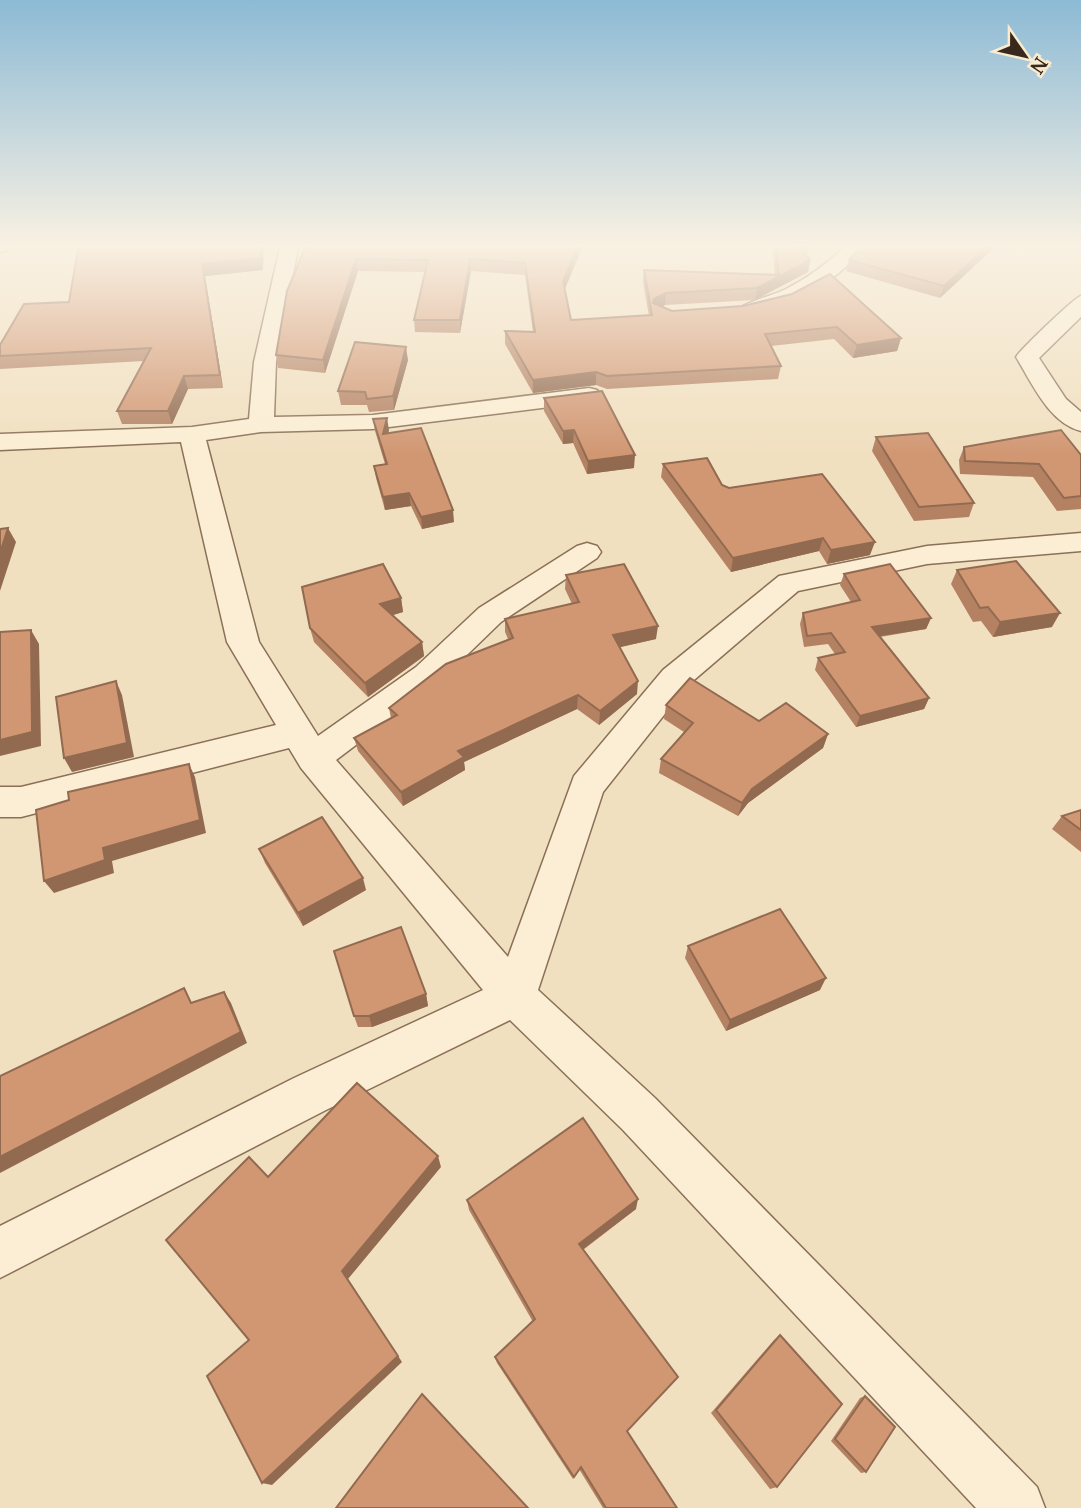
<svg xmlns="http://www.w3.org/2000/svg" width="1081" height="1508" viewBox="0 0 1081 1508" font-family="'Noto Serif',serif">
<rect width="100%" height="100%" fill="#f1e0c0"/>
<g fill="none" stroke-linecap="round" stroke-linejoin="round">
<defs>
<g id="minor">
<polygon points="0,243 10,243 7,250 0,252"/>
<polygon points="281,243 299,243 276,362 274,417 373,415 589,388 597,390 601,395 597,400 589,402 373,429 261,432 206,440 259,642 318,736 416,667 479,608 577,546 587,543 597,546 601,552 597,558 501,622 438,683 336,760 508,957 574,776 663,670 779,576 927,546 1081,533 1081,551 927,564 798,591 687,686 603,792 538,990 655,1098 1037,1487 1045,1508 976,1508 623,1130 510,1020 326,1110 0,1278 0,1226 294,1078 483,990 301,768 289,748 21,817 0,817 0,787 21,787 276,725 227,642 181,442 0,450 0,434 192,427 249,419 254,362"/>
<path d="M848 243H867C840 281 792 307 747 317L736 311C742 303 775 295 786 289 809 277 830 262 848 243Z"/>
<path d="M1081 296V317L1039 358 1066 399 1081 412V431C1049 423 1032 383 1016 357 1021 349 1075 297 1081 296Z"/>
</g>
</defs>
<!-- minor casing -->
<use href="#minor" stroke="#8b7057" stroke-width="3"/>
<!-- minor -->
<use href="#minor" fill="#fbeed4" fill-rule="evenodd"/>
</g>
<!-- wall -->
<g fill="#b48263">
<polygon points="79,243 263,270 205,276 223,388 188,389 172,424 122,424 117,411 144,361 0,369 0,345 69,302"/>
<polygon points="307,243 584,243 565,289 571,320 649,316 643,282 644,270 775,274 772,243 808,243 808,248 807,256 810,260 808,272 755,300 665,305 662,307 672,311 743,306 901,338 897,351 853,358 834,339 771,346 781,366 778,379 607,389 596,385 533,393 505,344 505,331 533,332 525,275 471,271 460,333 415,332 414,320 425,272 358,271 325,373 278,368 276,355"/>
<polygon points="864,243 999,243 940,298 846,271 849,260"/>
<polygon points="408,360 394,410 369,412 367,405 341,405 338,391"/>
<polygon points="544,398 634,468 587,474 573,443 563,444 544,411"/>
<polygon points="373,419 389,430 388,433 454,522 422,529 411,506 385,510 376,478 374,466 385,464 375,431"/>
<polygon points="876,437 974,503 969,517 914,521 872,451"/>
<polygon points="964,447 1081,455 1081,509 1057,511 1033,477 960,474 959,460"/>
<polygon points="663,464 722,485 870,555 827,564 819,551 731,572 661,477"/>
<polygon points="957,570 1052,627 993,637 981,621 973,622 951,584"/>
<polygon points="844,574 931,618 926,629 880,637 929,698 924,709 856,727 815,670 818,658 835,654 828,644 804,647 800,624 803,613 851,602 840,585"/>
<polygon points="566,575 656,639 620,647 637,694 599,725 577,709 464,762 465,770 403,806 358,751 354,738 391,718 389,708 508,639 505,632 505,619 572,604 565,589"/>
<polygon points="401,598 403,612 393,615 422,642 424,656 368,697 314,642 310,628"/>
<polygon points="666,705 759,721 828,734 823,748 748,803 738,816 659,773 661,759 684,732 664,719"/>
<polygon points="1081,810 1081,852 1052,829 1062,816"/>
<polygon points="259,849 366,890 303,926 265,863"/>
<polygon points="688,946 820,990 726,1031 685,958"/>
<polygon points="426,994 428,1006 372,1027 358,1027 354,1016"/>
<polygon points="467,1200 636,1209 583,1250 627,1431 677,1508 603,1508 579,1469 573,1479 497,1363 495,1357 533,1322 469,1210"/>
<polygon points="780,1335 777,1487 770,1489 711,1413 774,1340"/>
<polygon points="865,1396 866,1472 861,1473 831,1441 860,1398"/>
</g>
<!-- shaded-wall -->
<g fill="#926a50">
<polygon points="261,243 264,243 263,270 205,276 223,388 220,375 202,264"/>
<polygon points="579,243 584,243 563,293 563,281"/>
<polygon points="991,243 999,243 940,298 944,286"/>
<polygon points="356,259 358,271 325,373 323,360"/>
<polygon points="470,259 471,271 460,333 460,320"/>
<polygon points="810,260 808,272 755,300 757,288"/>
<polygon points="666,293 665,305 653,312 654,299"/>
<polygon points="901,338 897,351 853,358 857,345"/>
<polygon points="406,347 408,360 394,410 393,396"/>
<polygon points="596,372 596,385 533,393 533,380"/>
<polygon points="184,376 188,389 172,424 168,411"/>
<polygon points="387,418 389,430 385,446 383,434"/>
<polygon points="574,430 573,443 563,444 563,431"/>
<polygon points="635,455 634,468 587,474 588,461"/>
<polygon points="409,493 411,506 385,510 383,497"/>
<polygon points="453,510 454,522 422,529 421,517"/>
<polygon points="8,528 16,542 0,591 0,553"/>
<polygon points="823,538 819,551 731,572 733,558"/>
<polygon points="875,542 870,555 827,564 831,550"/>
<polygon points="401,598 403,612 383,618 380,604"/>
<polygon points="1060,613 1052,627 993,637 1000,622"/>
<polygon points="931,618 926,629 868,638 872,627"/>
<polygon points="658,626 656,639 612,649 613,635"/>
<polygon points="31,630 39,644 41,746 0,756 0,740"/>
<polygon points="422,642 424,656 368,697 365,683"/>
<polygon points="116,681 122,695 134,757 72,772 64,758"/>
<polygon points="638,681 637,694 599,725 600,711"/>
<polygon points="578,695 577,709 464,762 465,770 403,806 401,792 458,751"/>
<polygon points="929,698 924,709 856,727 860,716"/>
<polygon points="828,734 823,748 748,803 738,816 742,803 752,789"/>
<polygon points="189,764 195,777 206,833 112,861 114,873 54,893 44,881"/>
<polygon points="363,878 366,890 303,926 298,913"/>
<polygon points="826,978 820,990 726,1031 730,1020"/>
<polygon points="224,992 231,1003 247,1043 0,1173 0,1157"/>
<polygon points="426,994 428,1006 372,1027 369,1016"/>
<polygon points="438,1156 441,1167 348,1279 402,1362 272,1485 262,1483 342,1271"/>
<polygon points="638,1199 636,1209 578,1253 579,1244"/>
</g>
<!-- building -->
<g fill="#d19773" stroke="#926a50" stroke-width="2">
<polygon points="79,243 261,243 260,258 202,264 220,375 184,376 168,411 117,411 151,348 0,356 0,345 24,304 69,302"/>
<polygon points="307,243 579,243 563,281 571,320 652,315 644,270 779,275 775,243 808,243 808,248 796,244 810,260 757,288 666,293 654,299 653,303 672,311 743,306 792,294 830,274 901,338 857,345 837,327 765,334 781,366 607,376 596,372 533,380 505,331 535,332 525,263 470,259 460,320 414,320 428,260 356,259 323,360 276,355 287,291"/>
<polygon points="864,243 991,243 944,286 849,260"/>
<polygon points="355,342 406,347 393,396 367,399 365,392 338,391"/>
<polygon points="602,391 635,455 588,461 574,430 563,431 544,398"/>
<polygon points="387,418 383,434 421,428 453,510 421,517 409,493 383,497 374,466 387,464 373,419"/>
<polygon points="1061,430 1081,455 1081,496 1064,498 1039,464 965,461 964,447"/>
<polygon points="928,433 974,503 919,507 876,437"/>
<polygon points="707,458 722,485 729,488 822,474 875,542 831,550 823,538 733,558 663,464"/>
<polygon points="8,528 0,553 0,529"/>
<polygon points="1016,561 1060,613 1000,622 988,607 980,608 957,570"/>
<polygon points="383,564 401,598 380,604 422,642 365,683 310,628 302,587"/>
<polygon points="624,564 658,626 613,635 638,681 600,711 578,695 458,751 464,757 401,792 354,738 397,715 389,708 446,664 513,638 505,619 579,602 566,575"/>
<polygon points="890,564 931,618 872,627 929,698 860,716 818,658 845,652 831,633 807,636 803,613 860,600 844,574"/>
<polygon points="31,630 32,732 0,740 0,632"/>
<polygon points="690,678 759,721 786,703 828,734 752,789 742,803 661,759 693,723 666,705"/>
<polygon points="116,681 127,743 64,758 56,697"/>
<polygon points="189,764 200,820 103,848 105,860 44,881 36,810 69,800 68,792"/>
<polygon points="1081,810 1081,830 1062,816"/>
<polygon points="322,817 363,878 298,913 259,849"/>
<polygon points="780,909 826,978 730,1020 688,946"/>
<polygon points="401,927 426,994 369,1016 354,1016 334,951"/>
<polygon points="184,988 191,1003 224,992 241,1032 0,1157 0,1076"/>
<polygon points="357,1083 438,1156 342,1271 398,1356 262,1483 207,1376 249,1340 166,1240 249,1157 268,1177"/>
<polygon points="583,1118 638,1199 579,1244 678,1377 627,1431 677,1508 606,1508 581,1467 574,1477 495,1357 535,1319 467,1200"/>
<polygon points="780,1335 842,1404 777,1487 716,1410"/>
<polygon points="422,1394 528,1508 336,1508"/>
<polygon points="865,1396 895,1427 866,1472 835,1439"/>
</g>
<!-- sky -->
<linearGradient id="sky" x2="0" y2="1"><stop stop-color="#8cbad5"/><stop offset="0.54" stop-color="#f9f1e3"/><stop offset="1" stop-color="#f9f1e3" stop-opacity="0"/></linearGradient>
<rect width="1081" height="454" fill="url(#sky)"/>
<!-- north arrow -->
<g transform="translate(1025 56) rotate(124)" stroke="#f8ebd0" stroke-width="5" paint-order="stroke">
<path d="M0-5L12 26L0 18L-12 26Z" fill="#39291c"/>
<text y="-10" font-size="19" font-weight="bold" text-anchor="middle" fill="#39291c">N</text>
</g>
</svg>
